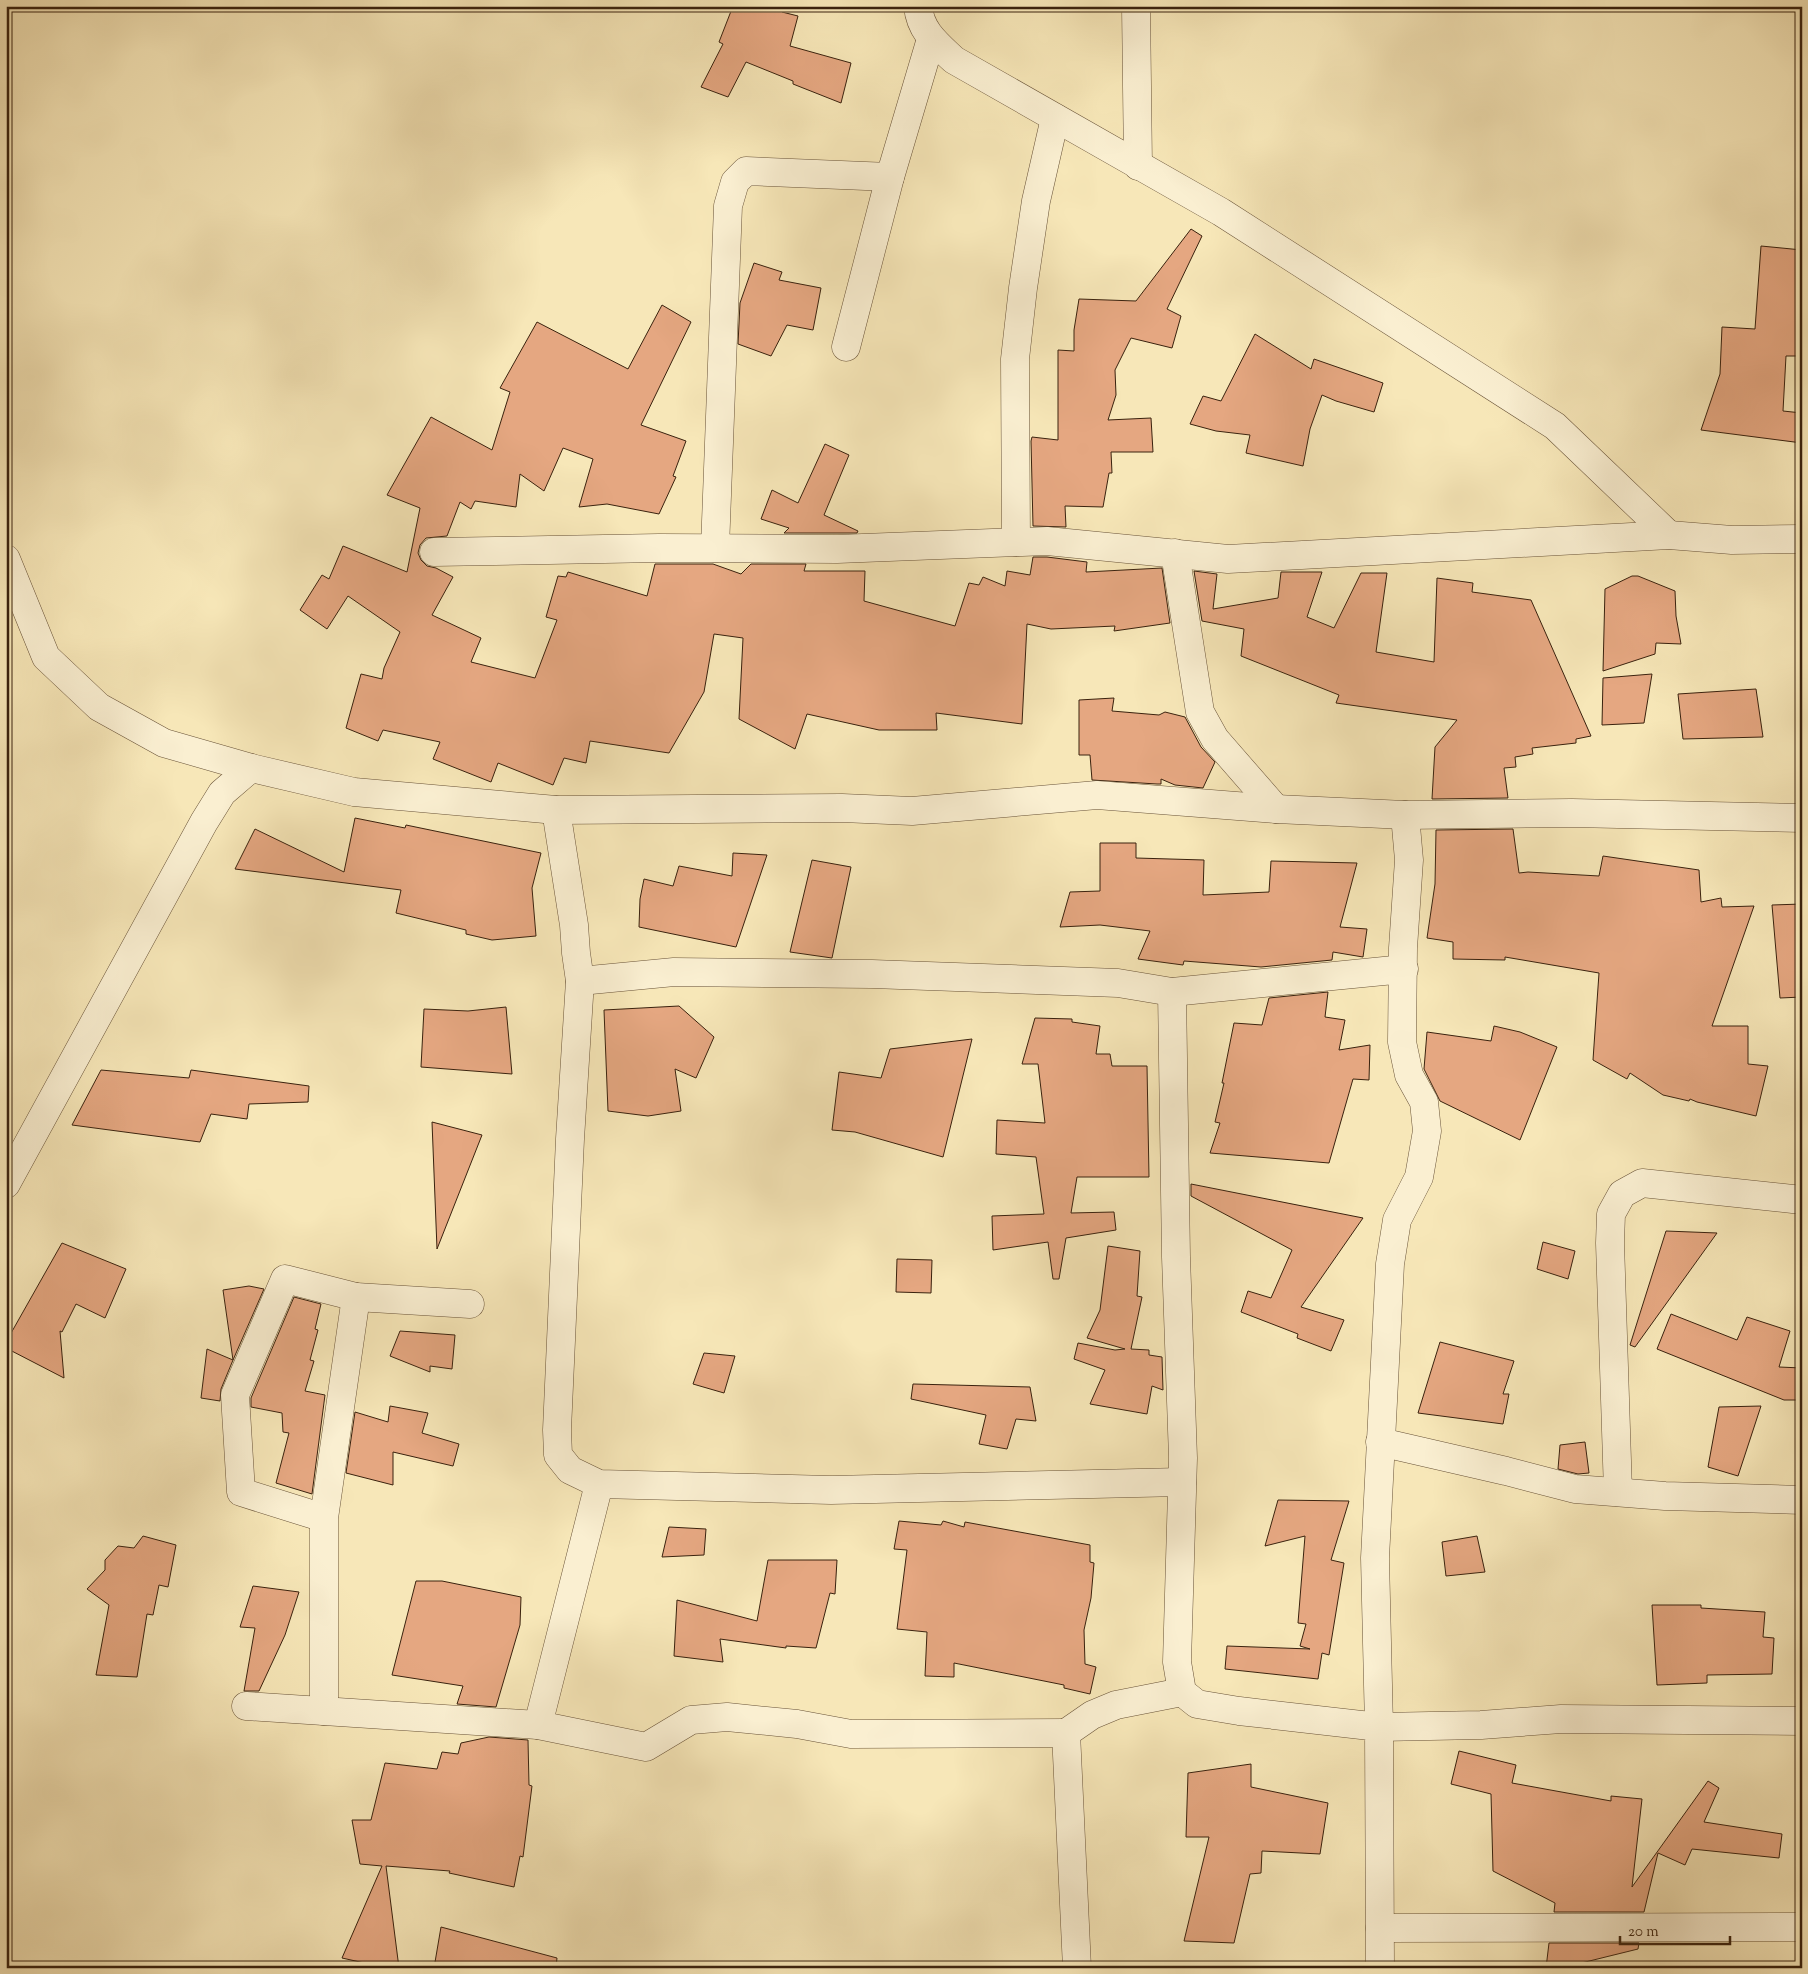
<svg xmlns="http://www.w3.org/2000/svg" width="1808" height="1974" viewBox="0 0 1808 1974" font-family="'Sorts Mill Goudy',serif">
<rect width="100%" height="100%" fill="#f7e7b8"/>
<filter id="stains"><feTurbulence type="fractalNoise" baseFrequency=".004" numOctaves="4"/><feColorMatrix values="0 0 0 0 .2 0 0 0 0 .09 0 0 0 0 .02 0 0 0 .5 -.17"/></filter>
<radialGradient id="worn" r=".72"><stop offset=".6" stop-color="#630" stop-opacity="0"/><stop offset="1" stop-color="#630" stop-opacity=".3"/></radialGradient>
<!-- building -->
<g fill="#e5a781" stroke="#3a220e">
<polygon points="733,6 783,6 782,12 798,16 790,46 851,63 841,103 793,84 793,81 746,62 728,97 701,87 723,44 719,42"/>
<polygon points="1191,229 1202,236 1167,309 1181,316 1172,348 1131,338 1115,370 1116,395 1108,420 1151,418 1153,452 1111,452 1112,473 1109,473 1103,507 1065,506 1066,527 1033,526 1031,441 1032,437 1058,440 1058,350 1074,351 1074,330 1079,299 1136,301"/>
<polygon points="1761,246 1802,250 1802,356 1786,356 1783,411 1802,413 1802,443 1701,430 1720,374 1722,327 1755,329"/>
<polygon points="754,263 782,272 779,280 821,288 813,330 787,325 771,356 738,344 740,303"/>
<polygon points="662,305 691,322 641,425 686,441 673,476 676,477 659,514 607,504 579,507 593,459 563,448 544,491 520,474 516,507 475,501 471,509 460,502 447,536 426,538 420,545 418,553 421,560 427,566 436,568 453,577 432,615 481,638 471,662 535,678 557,620 546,617 558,576 566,577 568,572 647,596 655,564 713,564 741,574 751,564 806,564 804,571 865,571 864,601 955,626 969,583 979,585 983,577 1005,586 1007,571 1030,575 1033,557 1047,557 1087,562 1086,572 1162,568 1170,623 1114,631 1115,626 1051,629 1027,624 1022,724 936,713 937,730 879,730 807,714 795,749 739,719 743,638 714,634 704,692 669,753 590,741 586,763 564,758 553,785 498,763 491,782 433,759 440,742 383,730 378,741 346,728 361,674 382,679 384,668 400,632 348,596 327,629 300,610 322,575 329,579 343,546 407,572 420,508 387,495 431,417 492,450 510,392 500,388 537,322 628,369"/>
<polygon points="1255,334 1311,369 1314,359 1383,383 1374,412 1336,401 1322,395 1310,429 1303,466 1246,453 1250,435 1216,431 1190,424 1203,396 1221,401"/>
<polygon points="825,444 849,455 824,515 858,531 857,533 784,533 789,528 761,519 772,490 798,503"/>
<polygon points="1194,571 1217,574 1213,609 1278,598 1281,572 1322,572 1307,617 1334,628 1361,573 1387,573 1376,652 1434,662 1437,578 1473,583 1472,592 1531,600 1591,736 1576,739 1576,743 1532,748 1533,754 1515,757 1516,767 1504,768 1508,798 1432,799 1435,747 1457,720 1336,703 1339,695 1241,656 1244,629 1202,621"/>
<polygon points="1632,576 1638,576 1675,591 1676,616 1681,644 1656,643 1655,654 1603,671 1605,589"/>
<polygon points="1652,674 1644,723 1602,725 1603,678"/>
<polygon points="1756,689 1763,737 1683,739 1678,694"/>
<polygon points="1114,698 1112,711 1159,715 1165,712 1185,717 1201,747 1215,762 1203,788 1175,785 1161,779 1161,784 1157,784 1092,780 1090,755 1079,755 1079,700"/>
<polygon points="355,818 405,828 406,825 541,853 532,888 536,936 492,940 466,934 466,930 396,913 401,890 235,869 255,829 344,872"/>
<polygon points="1513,829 1519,873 1528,872 1599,876 1603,856 1699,870 1701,902 1721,898 1722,907 1754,906 1712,1026 1748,1026 1748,1064 1768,1066 1756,1116 1697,1102 1690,1099 1689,1101 1663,1095 1630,1073 1627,1079 1593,1060 1599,973 1505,957 1505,960 1453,959 1453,942 1427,938 1435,884 1436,830"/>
<polygon points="1100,843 1136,843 1136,858 1204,860 1203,895 1269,892 1271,861 1357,863 1340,927 1367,929 1363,957 1333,952 1332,960 1261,967 1184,961 1183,965 1138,959 1150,931 1100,925 1060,927 1070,892 1100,891"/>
<polygon points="733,853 767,855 736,947 639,927 640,899 644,879 673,886 679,866 732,876"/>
<polygon points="812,860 851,867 832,958 790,952"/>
<polygon points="1802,904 1802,997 1780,998 1772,905"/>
<polygon points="1328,992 1325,1017 1345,1020 1339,1050 1370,1045 1369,1080 1353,1079 1329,1163 1210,1153 1220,1123 1215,1122 1224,1083 1222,1083 1234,1023 1262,1025 1269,998"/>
<polygon points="679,1006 714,1037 696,1078 675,1069 681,1111 648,1116 608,1111 604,1010"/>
<polygon points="506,1007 512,1074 421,1067 424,1009 468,1011"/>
<polygon points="1035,1018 1072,1019 1072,1022 1100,1026 1096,1054 1110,1054 1112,1066 1147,1066 1149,1177 1077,1177 1071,1213 1114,1212 1116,1230 1066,1238 1059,1279 1053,1279 1048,1242 993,1250 992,1216 1044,1214 1036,1157 996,1154 997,1120 1045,1123 1038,1064 1022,1064"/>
<polygon points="1494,1026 1520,1032 1557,1047 1520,1140 1440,1101 1424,1069 1427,1032 1491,1041"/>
<polygon points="972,1039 943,1157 855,1132 832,1130 839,1072 881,1078 890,1049"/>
<polygon points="101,1070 189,1078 191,1070 309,1086 308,1102 249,1104 247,1119 211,1114 200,1142 72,1125"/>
<polygon points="432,1122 482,1135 437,1249"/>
<polygon points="1191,1184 1363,1218 1301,1307 1344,1320 1331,1351 1297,1338 1298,1334 1241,1312 1248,1291 1271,1298 1292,1250 1191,1196"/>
<polygon points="1666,1231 1717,1233 1635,1347 1630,1345"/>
<polygon points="1543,1242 1575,1251 1568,1279 1537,1269"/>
<polygon points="62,1243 126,1269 105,1318 76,1304 62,1332 60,1331 64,1378 6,1348 6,1342"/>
<polygon points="1108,1246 1140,1251 1137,1296 1142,1297 1131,1349 1149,1350 1149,1355 1162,1357 1163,1390 1152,1386 1147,1414 1090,1404 1105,1370 1074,1359 1078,1343 1115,1350 1125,1349 1087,1338 1100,1310"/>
<polygon points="897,1259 932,1260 931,1293 896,1292"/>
<polygon points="249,1286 264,1289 233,1360 223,1290"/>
<polygon points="294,1297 321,1304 315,1329 318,1330 310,1360 314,1361 305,1391 325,1395 312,1494 276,1483 289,1433 283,1432 282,1413 251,1407 251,1398"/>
<polygon points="1671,1314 1737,1340 1747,1317 1790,1331 1779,1367 1802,1368 1802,1400 1784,1400 1657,1349"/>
<polygon points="400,1331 455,1335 452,1369 430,1366 430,1372 390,1356"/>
<polygon points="1440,1342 1514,1361 1503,1394 1509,1394 1503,1424 1418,1413"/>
<polygon points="207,1349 233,1360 221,1389 220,1401 201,1398"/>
<polygon points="704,1353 735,1356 724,1393 693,1384"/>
<polygon points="913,1384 1030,1387 1036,1421 1016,1419 1007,1449 979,1444 986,1415 911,1399"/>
<polygon points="390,1406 428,1413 422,1433 459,1444 453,1466 393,1452 393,1485 346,1473 355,1412 388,1422"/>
<polygon points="1761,1406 1738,1476 1708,1467 1719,1407"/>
<polygon points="1585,1442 1589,1473 1578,1474 1558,1469 1560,1445"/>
<polygon points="1278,1500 1349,1501 1331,1560 1344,1563 1329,1655 1322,1653 1318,1679 1225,1669 1227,1646 1310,1649 1300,1646 1306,1624 1298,1623 1305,1536 1265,1546"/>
<polygon points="899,1521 941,1525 943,1521 964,1527 965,1522 1090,1545 1090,1562 1094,1563 1091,1598 1084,1630 1085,1664 1096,1667 1090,1694 1064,1688 1064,1685 954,1663 954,1677 925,1676 927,1632 897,1629 907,1550 894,1549"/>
<polygon points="669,1527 706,1529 704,1555 662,1557"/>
<polygon points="143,1536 176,1545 168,1587 159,1585 153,1615 147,1614 137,1677 96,1675 109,1605 87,1589 105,1570 105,1560 118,1546 134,1548"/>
<polygon points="1477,1536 1485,1572 1446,1576 1442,1542"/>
<polygon points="768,1560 837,1560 835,1594 830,1593 816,1648 786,1646 786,1648 720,1639 723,1662 674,1656 677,1600 757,1621"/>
<polygon points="416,1581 442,1581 521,1597 520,1625 496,1707 457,1704 463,1686 392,1675"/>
<polygon points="253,1586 299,1592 285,1635 259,1691 244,1691 255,1628 240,1627"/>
<polygon points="1652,1605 1701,1605 1701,1608 1765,1612 1763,1637 1774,1638 1772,1674 1707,1675 1707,1683 1657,1685"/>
<polygon points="489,1737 528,1740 529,1785 532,1786 523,1857 520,1856 514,1887 449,1873 450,1871 386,1866 399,1968 387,1968 342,1958 382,1866 360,1864 352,1820 371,1820 385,1763 437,1769 442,1752 458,1754 461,1743"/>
<polygon points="1459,1751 1516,1765 1512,1783 1611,1801 1611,1796 1642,1799 1632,1887 1708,1781 1719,1788 1704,1822 1782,1834 1779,1858 1692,1849 1685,1865 1658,1853 1644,1912 1554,1912 1555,1903 1493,1871 1491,1794 1451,1784"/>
<polygon points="1251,1764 1251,1787 1328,1803 1320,1854 1262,1851 1261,1873 1250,1874 1234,1943 1184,1941 1209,1837 1186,1837 1188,1773"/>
<polygon points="441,1927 557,1958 556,1968 434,1968"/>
<polygon points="1549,1943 1639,1943 1638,1949 1561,1968 1546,1968"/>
</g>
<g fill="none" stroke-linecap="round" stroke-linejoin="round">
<defs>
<g id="minor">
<path d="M918 6C920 31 937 44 954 60L1221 212 1555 426 1669 535"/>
<polyline points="1136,6 1138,166"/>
<polyline points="846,347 890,177 931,39"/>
<polyline points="1016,542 1015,359 1023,288 1036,201 1055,118"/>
<polyline points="715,548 728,206 735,182 746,171 890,177"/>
<polyline points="434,552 659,548 837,549 1047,541 1228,559 1669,535 1732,540 1802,539"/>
<polyline points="1175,553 1200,712 1215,739 1276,809"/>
<polyline points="6,559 46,657 99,707 164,743 251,768 354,792 556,810 842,808 912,811 1097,795 1276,809 1405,815 1572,813 1802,818"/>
<polyline points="556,810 574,925 576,953 580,981 674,972 872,974 1118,983 1172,992 1404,969"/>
<polyline points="1405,815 1409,860 1403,948 1402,1042 1409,1075 1424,1102 1427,1131 1419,1177 1397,1220 1390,1264 1375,1558 1379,1727 1481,1725 1561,1719 1802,1721"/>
<polyline points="580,981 570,1139 557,1430 558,1455 570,1470 599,1484 831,1490 1182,1482"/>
<polyline points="1172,992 1176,1257 1183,1458 1177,1662 1182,1692 1197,1704 1239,1711 1379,1727 1380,1968"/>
<polyline points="6,1184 204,822 222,793 251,768"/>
<polyline points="356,1297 470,1304"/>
<polyline points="1380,1442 1506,1471 1575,1489 1665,1496 1802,1500"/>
<polyline points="599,1484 538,1725 646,1747 691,1720 727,1717 797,1724 851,1734 1066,1733"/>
<polyline points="1618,1492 1610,1243 1611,1214 1622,1194 1642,1183 1802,1200"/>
<polyline points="324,1518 241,1492 235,1395 285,1279 356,1297 324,1518 324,1711"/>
<polyline points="246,1706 538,1725"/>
<polyline points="1380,1928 1802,1927"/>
<polyline points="1077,1968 1066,1733 1092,1715 1116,1705 1182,1692"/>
</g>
</defs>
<!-- minor casing -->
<use href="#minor" stroke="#695338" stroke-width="29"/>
<!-- minor -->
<use href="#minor" stroke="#faefd1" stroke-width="28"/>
</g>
<!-- margin -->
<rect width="1808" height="1974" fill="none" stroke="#f7e7b8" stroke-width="25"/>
<rect x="8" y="8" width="1793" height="1959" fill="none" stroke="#3a220e" stroke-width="2.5"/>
<rect x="12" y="12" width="1783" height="1949" fill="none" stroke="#3a220e"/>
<!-- scale -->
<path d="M1620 1936v8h110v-8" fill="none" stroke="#3a220e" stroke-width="2.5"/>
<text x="1628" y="1936" font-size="15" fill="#3a220e" stroke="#faefd1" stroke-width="4" paint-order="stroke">20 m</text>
<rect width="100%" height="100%" filter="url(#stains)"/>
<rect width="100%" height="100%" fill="url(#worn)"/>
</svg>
